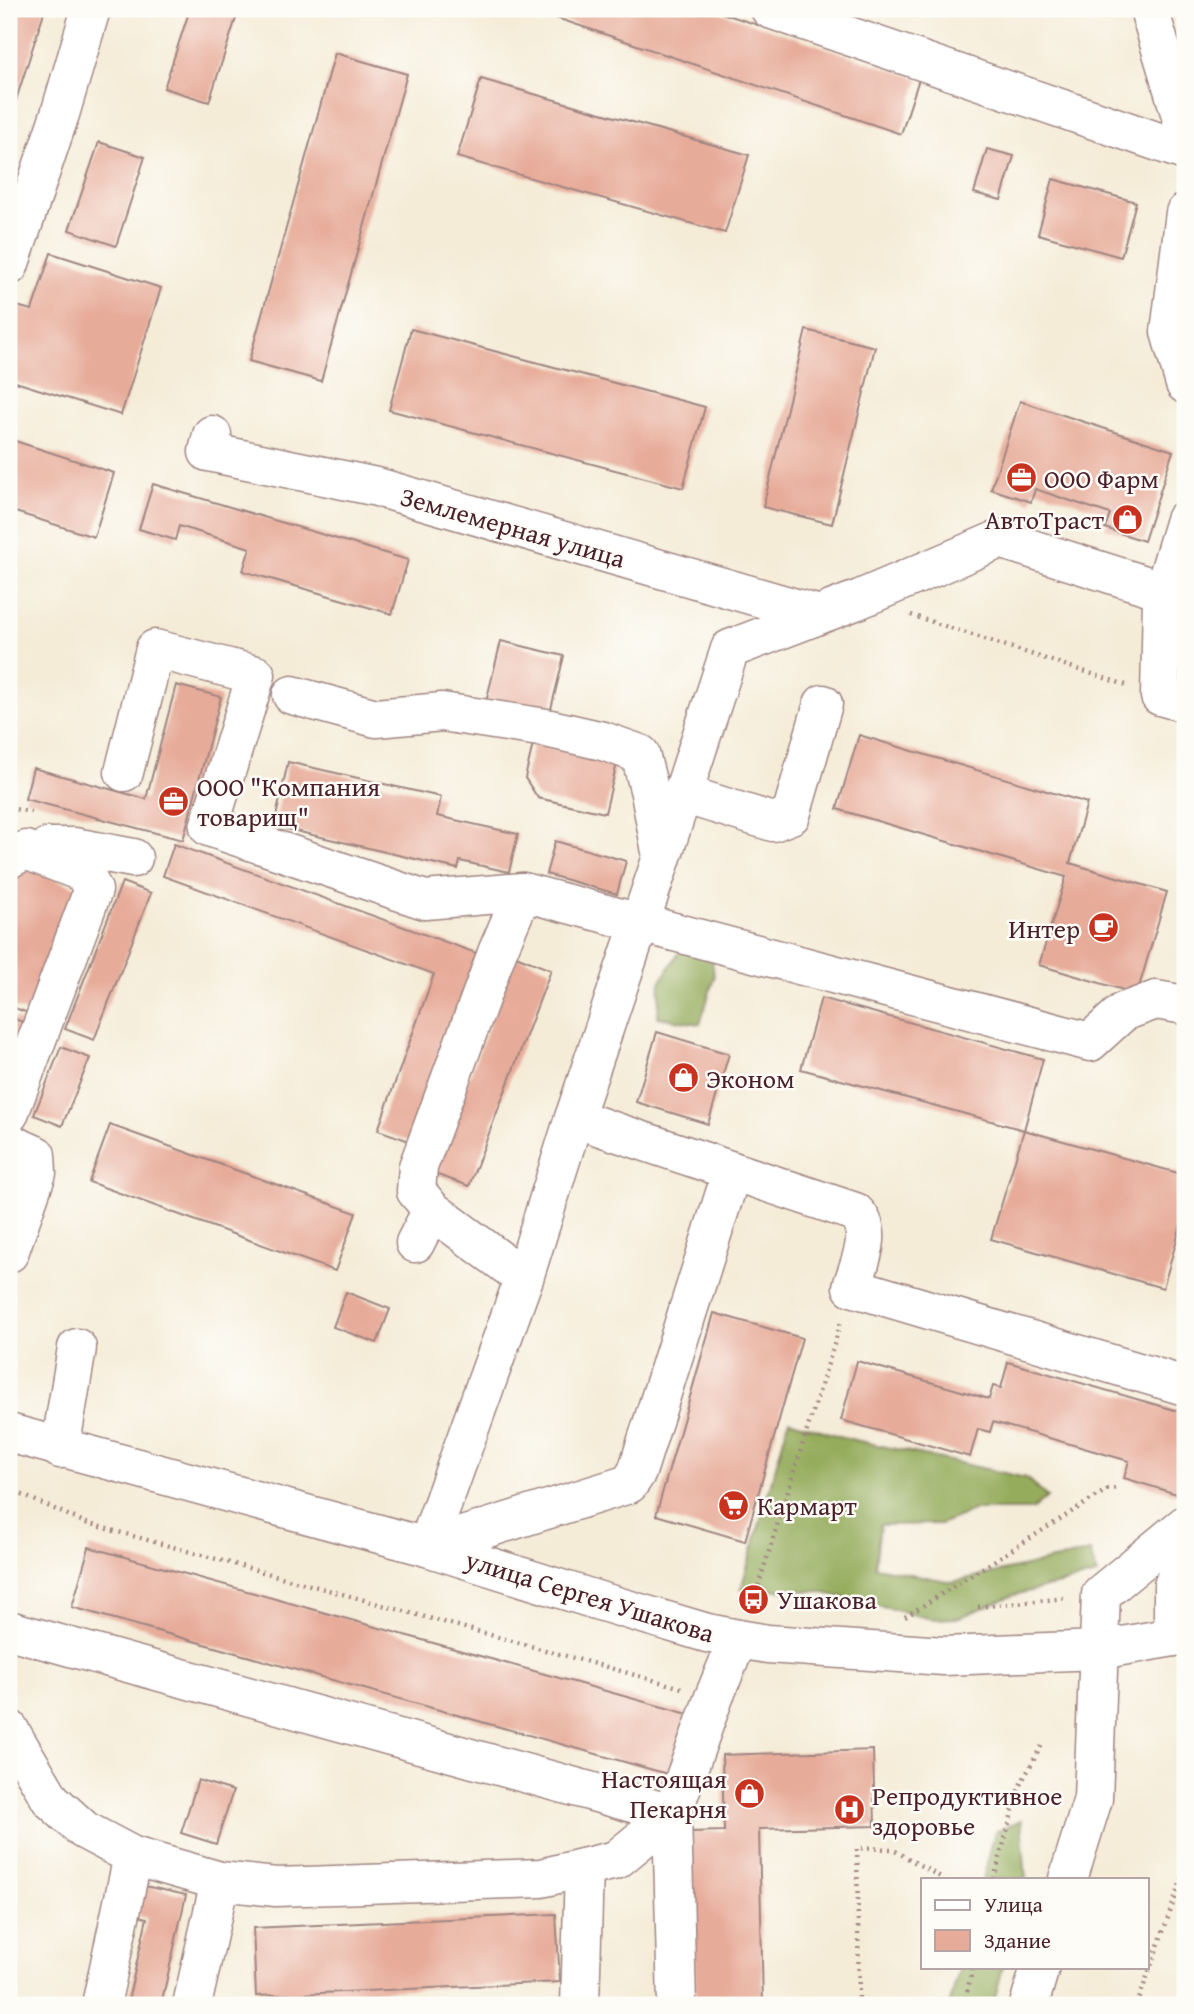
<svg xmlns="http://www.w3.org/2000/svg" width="1194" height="2014" viewBox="0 0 1194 2014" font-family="'Gentium Book Plus',serif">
<rect width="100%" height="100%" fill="#fdfcf7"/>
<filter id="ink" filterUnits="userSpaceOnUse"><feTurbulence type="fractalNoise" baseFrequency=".0143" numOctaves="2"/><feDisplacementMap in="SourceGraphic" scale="14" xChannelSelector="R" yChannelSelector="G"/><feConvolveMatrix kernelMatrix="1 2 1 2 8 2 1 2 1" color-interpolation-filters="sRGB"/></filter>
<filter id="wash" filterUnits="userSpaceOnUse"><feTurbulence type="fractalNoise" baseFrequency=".00686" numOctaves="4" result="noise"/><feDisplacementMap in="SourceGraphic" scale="28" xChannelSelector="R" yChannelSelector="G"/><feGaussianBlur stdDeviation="1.57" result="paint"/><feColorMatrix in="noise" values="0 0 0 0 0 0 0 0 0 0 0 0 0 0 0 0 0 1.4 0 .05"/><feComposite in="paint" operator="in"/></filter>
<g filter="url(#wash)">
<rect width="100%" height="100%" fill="#f5ecd8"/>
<!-- forest -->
<g fill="#94ac5c" stroke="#6f6644" stroke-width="2">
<polygon points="683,946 711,947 714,978 700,1024 658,1017 660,982"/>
<polygon points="789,1420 846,1438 1026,1478 1047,1497 1032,1510 975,1510 940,1524 880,1525 875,1567 952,1582 1090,1552 1097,1575 1014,1595 958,1618 932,1619 816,1591 741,1589"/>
<polygon points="1021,1820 1026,1879 983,1879 995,1832"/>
<polygon points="960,1967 1003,1967 993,2005 949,2005"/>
</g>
<g id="blocks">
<!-- building -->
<g fill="#e7ab99">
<polygon points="9,9 45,9 9,122"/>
<polygon points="190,9 239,9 209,102 164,88"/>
<polygon points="530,9 710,9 919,79 901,134"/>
<polygon points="910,9 930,9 928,15"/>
<polygon points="335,53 407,74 321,381 249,361"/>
<polygon points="481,79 749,155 725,233 457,157"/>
<polygon points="99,142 145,157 116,246 69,230"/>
<polygon points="987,149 1014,156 1001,200 974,193"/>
<polygon points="1053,179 1136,202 1121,257 1038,234"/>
<polygon points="51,253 161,288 121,415 9,380 9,304 32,310"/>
<polygon points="411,329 705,407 683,488 389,410"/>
<polygon points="806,330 875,347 832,524 763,507"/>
<polygon points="1020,401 1173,451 1144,541 1105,528 1110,514 1035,489 1031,502 991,489"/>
<polygon points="9,439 114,473 94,537 9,510"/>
<polygon points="153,484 408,560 392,614 243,571 250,548 179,526 175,540 139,529"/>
<polygon points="501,641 564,656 549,717 486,702"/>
<polygon points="176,685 221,697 183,840 25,799 33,768 146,799"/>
<polygon points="859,735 1087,803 1070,863 1167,892 1137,994 1039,965 1066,877 837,809"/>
<polygon points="533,744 617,763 605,813 538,798 525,778"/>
<polygon points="288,762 441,797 437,816 518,834 509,872 460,861 458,869 274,826"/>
<polygon points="555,841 626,861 617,894 546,874"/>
<polygon points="174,844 479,954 412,1142 378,1130 434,974 163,876"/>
<polygon points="16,864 79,888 31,1014 9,1006 9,885"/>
<polygon points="122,882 151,893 94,1040 65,1029"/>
<polygon points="516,956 551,970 469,1186 432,1173"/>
<polygon points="821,998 1043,1059 1024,1130 801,1069"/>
<polygon points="9,1017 26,1023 9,1067"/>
<polygon points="657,1032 729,1054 708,1124 636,1102"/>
<polygon points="61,1047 90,1058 62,1126 34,1115"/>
<polygon points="110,1125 356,1213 335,1271 89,1182"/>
<polygon points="1024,1130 1185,1175 1185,1211 1163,1288 991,1239"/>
<polygon points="9,1154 30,1163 9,1214"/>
<polygon points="346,1292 390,1309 377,1343 333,1327"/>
<polygon points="714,1313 802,1338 745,1541 656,1515"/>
<polygon points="857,1361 989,1399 993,1386 1001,1388 1008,1362 1185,1413 1183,1496 1124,1478 1129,1461 993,1422 990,1432 978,1429 970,1457 841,1420"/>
<polygon points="89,1547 688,1714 671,1775 72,1607"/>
<polygon points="873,1750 875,1826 759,1829 763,2005 696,2005 691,1832 724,1831 722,1755"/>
<polygon points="198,1780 233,1791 216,1844 181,1833"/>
<polygon points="145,1886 186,1895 161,2005 127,2005 147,1918 138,1916"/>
<polygon points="556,1914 560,1982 256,1996 253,1928"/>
</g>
</g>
</g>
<g filter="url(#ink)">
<use href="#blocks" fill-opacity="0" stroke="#a08682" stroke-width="2"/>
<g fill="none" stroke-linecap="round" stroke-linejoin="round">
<defs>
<g id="minor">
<polyline points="770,9 1185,151"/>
<polyline points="1149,9 1185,129"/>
<polyline points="1185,213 1170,332 1185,384"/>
<polyline points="9,266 60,114 91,9"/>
<polyline points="212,435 208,452 377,487 816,614"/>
<polyline points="1185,520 1162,596 1160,696 1185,703"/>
<polyline points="292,695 376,718 442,712 546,728 603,741 640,754 650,793 662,857 574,1118 524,1278 427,1547"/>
<polyline points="124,772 155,649 256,675 209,827 425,900 523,892"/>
<polyline points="683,794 773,822 791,815 823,704"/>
<polyline points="48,847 74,847 133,858"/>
<polyline points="664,851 730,649 860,599 1000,539 1164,591"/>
<polyline points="9,859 26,850 84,873 93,890 9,1114"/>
<path d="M574 1118 855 1212C876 1232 859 1263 852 1287L1185 1386"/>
<polyline points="9,1143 36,1155 37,1173 9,1253"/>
<polyline points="415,1243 432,1210"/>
<polyline points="524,1278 432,1210 416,1191 418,1167 498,950 523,892 1090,1042 1123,1012 1156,1000 1185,1005"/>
<polyline points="9,1433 427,1547 596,1600 707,1633 738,1639 768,1644 944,1656 1099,1650 1185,1635"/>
<polyline points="60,1449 77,1348"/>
<polyline points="427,1547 629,1484 637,1472 732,1171"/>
<polyline points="9,1630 672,1814"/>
<polyline points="1173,1637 1173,1586 1185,1553"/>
<polyline points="9,1729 51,1800 84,1830 133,1856 220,1881 276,1887 541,1878 616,1860 672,1814"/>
<polyline points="1068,1879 1093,1799 1101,1594 1185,1525"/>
<polyline points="101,2005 133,1856"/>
<polyline points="192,2005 220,1881"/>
<polyline points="580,2005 584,1868"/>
<polyline points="677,2005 672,1814 714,1697 738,1639"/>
<polyline points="1029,2005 1040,1967"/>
</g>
</defs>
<!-- minor casing -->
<use href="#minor" stroke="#a08682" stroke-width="41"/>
<!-- path -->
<g stroke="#a08682" stroke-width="4.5" stroke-dasharray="2 5" stroke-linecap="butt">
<polyline points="911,615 1126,685"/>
<polyline points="9,808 31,812"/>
<polyline points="9,1489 86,1523 682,1688"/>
<polyline points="754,1599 842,1319"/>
<polyline points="978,1607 1066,1598"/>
<polyline points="905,1617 1108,1489 1119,1488"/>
<polyline points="994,1879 1019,1787 1043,1743"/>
<polyline points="859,2005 857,1848 892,1849 944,1879"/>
<polyline points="964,2005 973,1967"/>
<polyline points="1137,2005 1185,1870"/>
</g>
<!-- minor -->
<use href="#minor" stroke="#fff" stroke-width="38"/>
</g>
</g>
<!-- icons -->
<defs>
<symbol id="office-disc" viewBox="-11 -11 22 22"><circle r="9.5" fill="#c8321e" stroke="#fdfcf7"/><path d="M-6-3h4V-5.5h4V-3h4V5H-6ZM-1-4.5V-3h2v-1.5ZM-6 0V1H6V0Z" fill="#fff"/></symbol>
<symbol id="shop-disc" viewBox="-11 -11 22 22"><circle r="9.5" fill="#c8321e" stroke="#fdfcf7"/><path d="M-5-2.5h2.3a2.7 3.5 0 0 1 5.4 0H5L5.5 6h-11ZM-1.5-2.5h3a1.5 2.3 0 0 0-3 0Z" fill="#fff"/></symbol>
<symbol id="cafe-disc" viewBox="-11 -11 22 22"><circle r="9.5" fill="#c8321e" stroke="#fdfcf7"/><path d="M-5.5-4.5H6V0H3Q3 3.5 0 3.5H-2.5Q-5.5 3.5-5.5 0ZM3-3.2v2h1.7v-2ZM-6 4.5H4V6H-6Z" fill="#fff"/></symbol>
<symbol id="supermarket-disc" viewBox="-11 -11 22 22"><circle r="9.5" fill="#c8321e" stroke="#fdfcf7"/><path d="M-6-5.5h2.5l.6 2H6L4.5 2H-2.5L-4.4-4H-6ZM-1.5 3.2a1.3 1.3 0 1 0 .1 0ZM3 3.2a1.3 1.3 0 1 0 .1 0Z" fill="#fff"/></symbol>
<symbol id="bus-disc" viewBox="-11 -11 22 22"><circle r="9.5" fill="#c8321e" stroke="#fdfcf7"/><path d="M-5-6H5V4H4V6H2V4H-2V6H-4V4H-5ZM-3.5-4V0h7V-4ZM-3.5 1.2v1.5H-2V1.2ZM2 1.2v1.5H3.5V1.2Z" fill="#fff"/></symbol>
<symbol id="hospital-disc" viewBox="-11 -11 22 22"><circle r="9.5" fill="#c8321e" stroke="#fdfcf7"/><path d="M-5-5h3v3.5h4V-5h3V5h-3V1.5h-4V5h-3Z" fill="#fff"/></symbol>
</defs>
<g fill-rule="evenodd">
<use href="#office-disc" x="1004" y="460" width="35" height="35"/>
<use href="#shop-disc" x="1110" y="502" width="35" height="35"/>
<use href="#office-disc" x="156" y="784" width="35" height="35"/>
<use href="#cafe-disc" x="1086" y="910" width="35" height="35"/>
<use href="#shop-disc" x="666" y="1060" width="35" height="35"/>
<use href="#supermarket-disc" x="716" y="1488" width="35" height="35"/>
<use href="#bus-disc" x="736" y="1582" width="35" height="35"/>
<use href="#shop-disc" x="732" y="1776" width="35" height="35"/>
<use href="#hospital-disc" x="832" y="1792" width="35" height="35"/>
</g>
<g text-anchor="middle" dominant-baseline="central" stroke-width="5" stroke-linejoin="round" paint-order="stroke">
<!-- poi labels -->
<g font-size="26" fill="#4a1f2b" stroke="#fdfcf7" text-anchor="start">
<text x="1044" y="478">ООО Фарм</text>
<text x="1104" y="519" text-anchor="end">АвтоТраст</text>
<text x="197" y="786">ООО "Компания<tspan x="197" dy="30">товарищ"</tspan></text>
<text x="1080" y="928" text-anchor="end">Интер</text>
<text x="706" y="1078">Эконом</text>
<text x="757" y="1505">Кармарт</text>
<text x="777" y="1599">Ушакова</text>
<text x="727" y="1778" text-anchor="end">Настоящая<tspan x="727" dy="30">Пекарня</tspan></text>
<text x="872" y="1795">Репродуктивное<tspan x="872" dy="30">здоровье</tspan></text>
</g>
<!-- street labels -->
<g font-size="26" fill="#4a1f2b" stroke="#fdfcf7">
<text transform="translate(513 527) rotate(16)">Землемерная улица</text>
<text transform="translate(590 1596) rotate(17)">улица Сергея Ушакова</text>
</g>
</g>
<!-- margin -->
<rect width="1194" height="2014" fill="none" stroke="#fdfcf7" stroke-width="35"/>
<!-- legend -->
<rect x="921" y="1878" width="228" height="91" fill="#fdfcf7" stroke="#b5a4a5" stroke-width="2"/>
<rect x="935" y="1900" width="35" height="10" fill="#ffffff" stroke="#b5a4a5" stroke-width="2"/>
<text x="984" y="1912" font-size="21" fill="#4a1f2b">Улица</text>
<rect x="935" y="1930" width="35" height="21" fill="#e7ab99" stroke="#b5a4a5" stroke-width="2"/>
<text x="984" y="1948" font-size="21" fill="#4a1f2b">Здание</text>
</svg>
